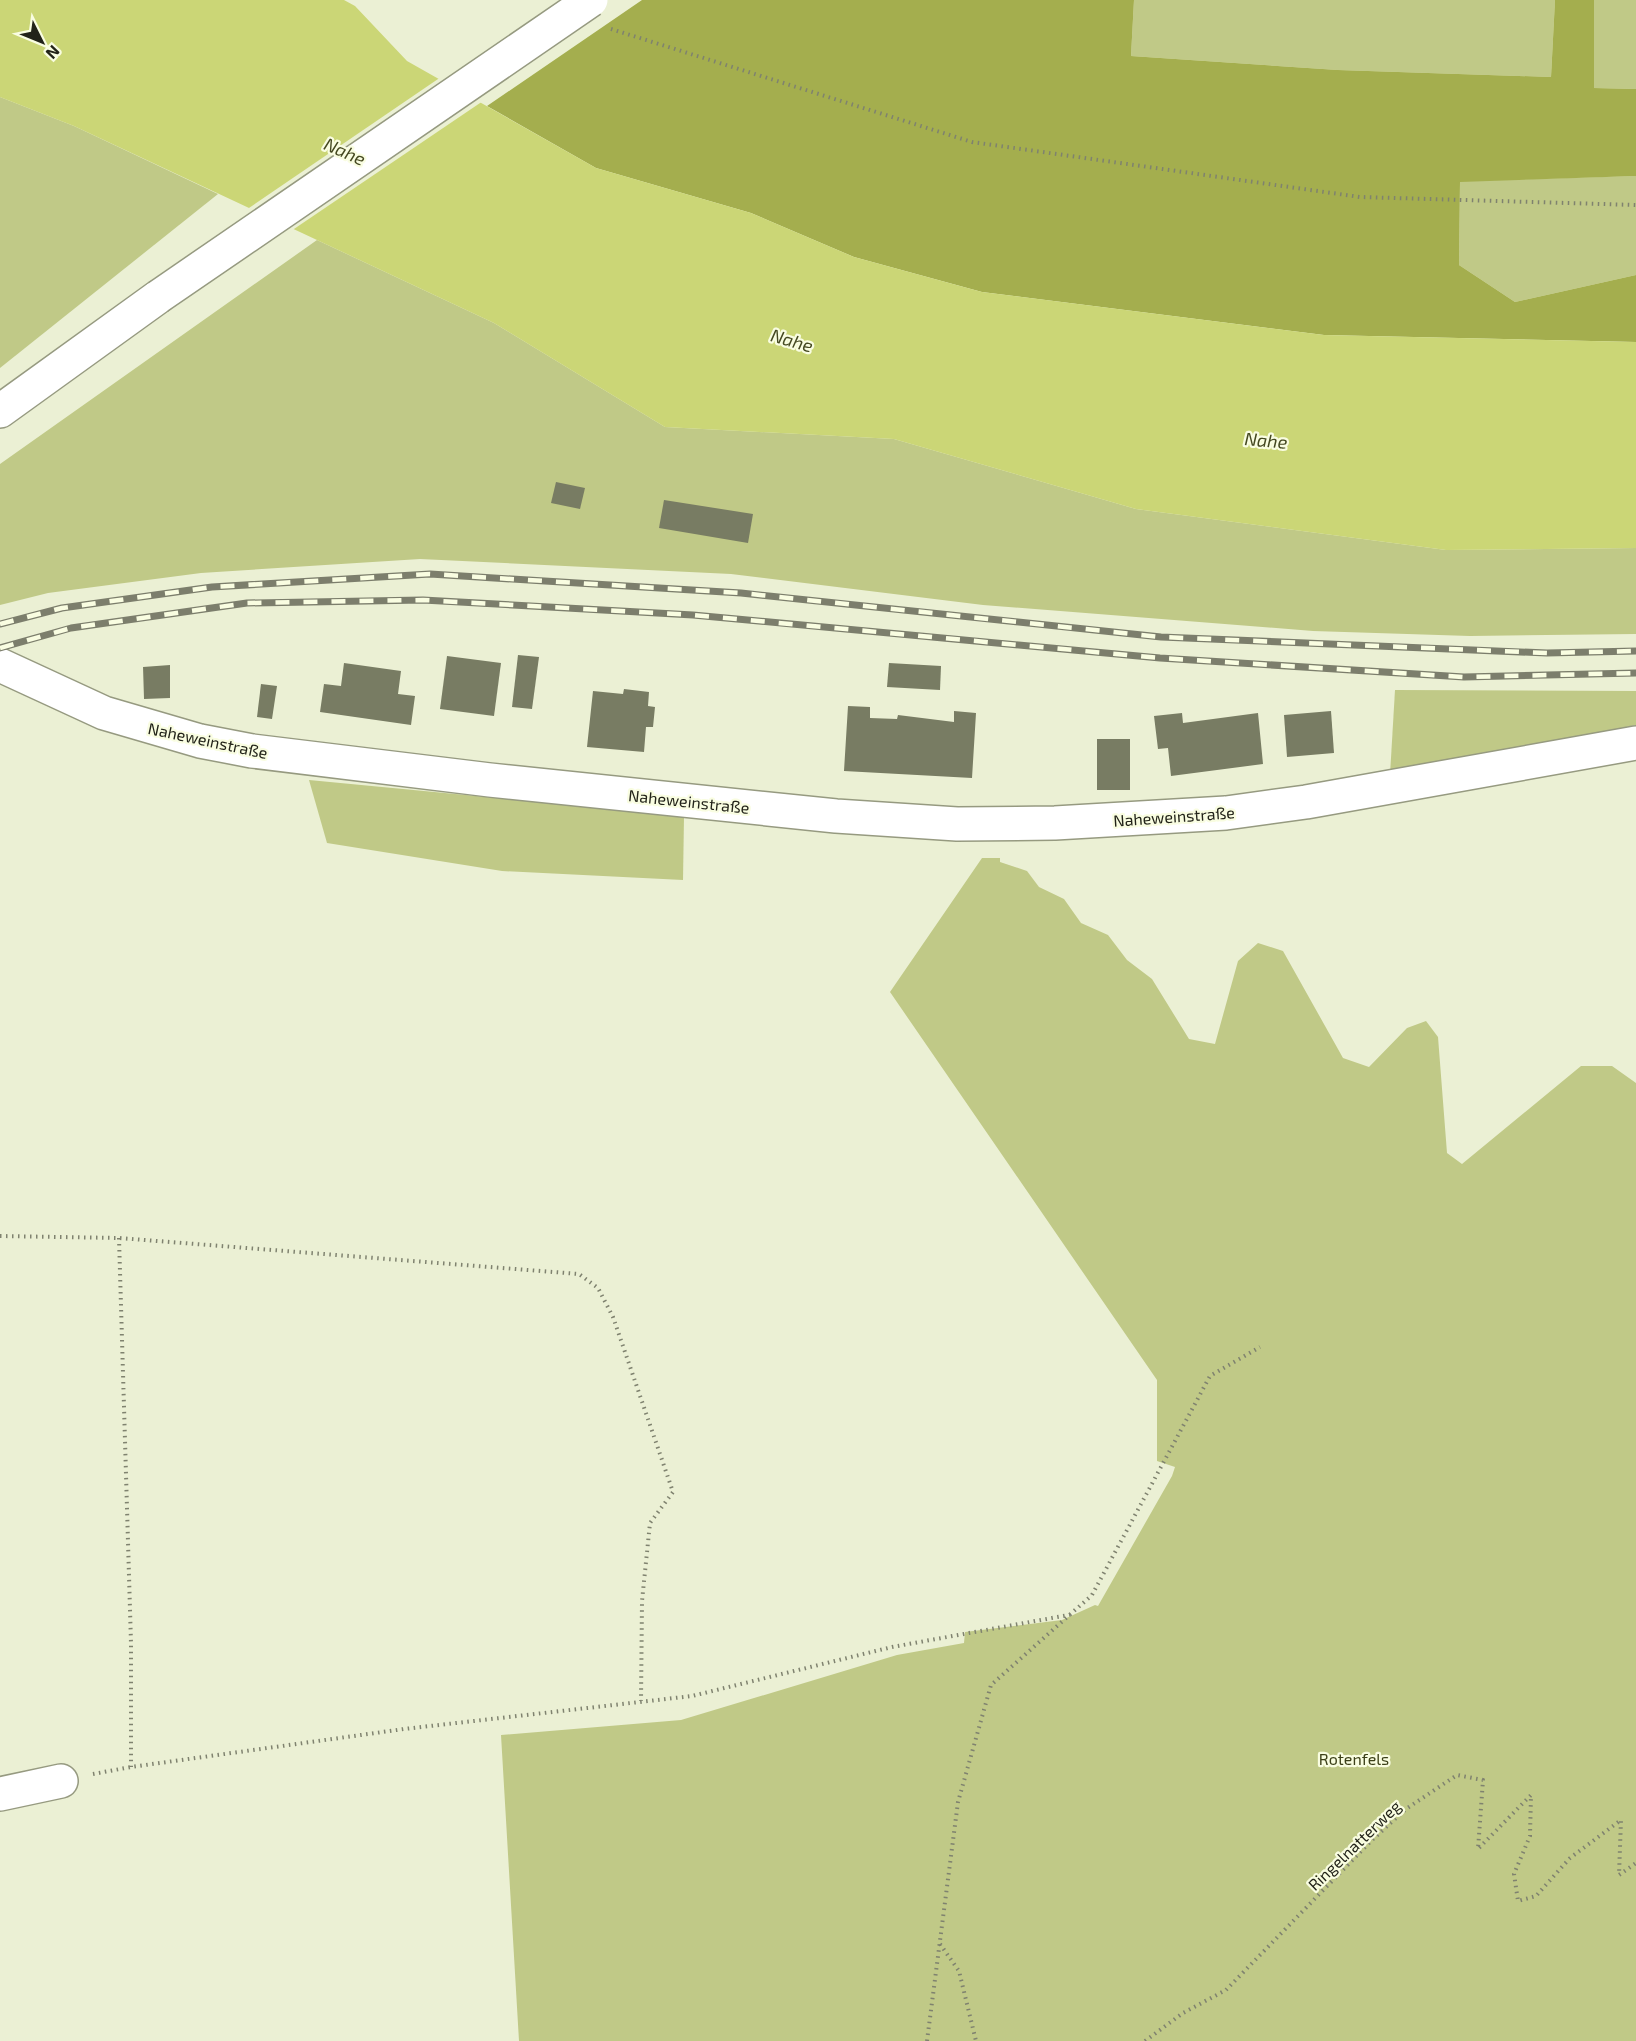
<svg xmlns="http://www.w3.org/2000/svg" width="1636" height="2041" viewBox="0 0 1636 2041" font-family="'Exo 2',sans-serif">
<rect width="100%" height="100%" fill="#ebf0d4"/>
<!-- green -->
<g fill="#c0c987">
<polygon points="1134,0 1555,0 1551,77 1338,70 1131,56"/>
<polygon points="1594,0 1636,0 1636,89 1594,88"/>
<polygon points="0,97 74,126 218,194 0,368"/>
<polygon points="1636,176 1636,275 1515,302 1459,265 1460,181"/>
<polygon points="317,240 494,323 665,427 894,439 1136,509 1446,550 1636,548 1636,634 1470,636 1313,631 983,605 731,574 420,559 201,573 48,593 0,605 0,464"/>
<polygon points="1395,690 1636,691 1636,725 1390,775"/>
<polygon points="309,780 684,816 683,880 502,871 327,843"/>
<polygon points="982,858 1000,858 1000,862 1027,871 1039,887 1064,899 1081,923 1108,935 1127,960 1152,979 1189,1039 1215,1044 1238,961 1258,943 1283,951 1343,1058 1369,1067 1407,1028 1426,1021 1438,1037 1447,1153 1462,1164 1581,1066 1612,1066 1636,1083 1636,2041 519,2041 501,1735 681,1720 897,1655 964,1643 965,1632 1062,1620 1095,1605 1098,1606 1172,1476 1175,1467 1157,1461 1157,1380 890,992"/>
</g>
<!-- forest -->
<polygon fill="#a4ae4e" points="642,0 1134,0 1131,56 1338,70 1551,77 1555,0 1594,0 1594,88 1636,89 1636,176 1460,182 1459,265 1515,302 1636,275 1636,342 1324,335 982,292 854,257 751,213 596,168 487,106"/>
<!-- water -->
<polygon fill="#cbd676" points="0,0 344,0 355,6 407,61 596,168 751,213 854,257 982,292 1324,335 1636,342 1636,548 1446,550 1136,509 894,439 665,427 494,323 74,126 0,97"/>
<!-- pier -->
<polygon fill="#ebf0d4" points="441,77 483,101 291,231 246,210"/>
<!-- building -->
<g fill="#787c63">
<polygon points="556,482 585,488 580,509 551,503"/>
<polygon points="664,500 753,514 748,543 659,528"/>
<polygon points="518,655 539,657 532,709 512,707"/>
<polygon points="447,656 501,663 494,716 440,709"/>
<polygon points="344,663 401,671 398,694 415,696 411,725 320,712 324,684 341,686"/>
<polygon points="889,663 941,666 940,690 887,687"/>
<polygon points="170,665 170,698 144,699 143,667"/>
<polygon points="261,684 277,686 272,719 257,717"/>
<polygon points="624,689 649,692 648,706 655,707 653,727 646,727 644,752 587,747 593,691 623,694"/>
<polygon points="848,706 870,707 870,718 897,719 898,715 954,722 954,711 976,713 972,778 844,771"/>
<polygon points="1331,711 1334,753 1287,757 1284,715"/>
<polygon points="1182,713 1183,723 1258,713 1263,764 1171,776 1168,748 1158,749 1154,716"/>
<rect x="1097" y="739" width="33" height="51"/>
</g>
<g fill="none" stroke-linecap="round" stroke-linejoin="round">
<defs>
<g id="minor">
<polyline points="0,411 158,297"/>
<polyline points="0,1794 61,1781"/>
</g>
<polyline id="secondary" points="0,665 104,713 200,741 252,751 490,780 836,816 957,824 1055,823 1226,813 1306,802 1636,743"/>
</defs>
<!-- minor casing -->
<use href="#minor" stroke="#969a80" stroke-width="36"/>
<!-- secondary casing -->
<use href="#secondary" stroke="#969a80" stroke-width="36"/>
<!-- path -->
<g stroke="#7f826f" stroke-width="4" stroke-dasharray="1.5 4.5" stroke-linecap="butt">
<polyline points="611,29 972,142 1360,197 1636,205"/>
<polyline points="0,1236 119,1238 579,1274 598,1288 613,1317 673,1492 650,1523 642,1601 641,1701"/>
<polyline points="119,1238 131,1643 131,1767"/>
<polyline points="93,1774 131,1767 404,1729 692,1696 892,1647 1074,1614"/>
<polyline points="940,1944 959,1971 976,2041"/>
<polyline points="927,2041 958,1802 991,1685 1092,1595 1210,1376 1260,1347"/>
<polyline points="1145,2041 1183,2013 1226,1990 1372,1840 1406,1809 1457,1775 1483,1780 1478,1849 1531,1795 1530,1836 1514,1874 1518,1901 1536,1896 1570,1858 1621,1820 1619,1875 1636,1863"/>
</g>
<!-- minor -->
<use href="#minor" stroke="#fff" stroke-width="33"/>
<!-- secondary -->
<use href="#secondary" stroke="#fff" stroke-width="33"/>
<defs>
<g id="rail">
<polyline points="0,624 62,608 212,587 430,574 741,593 1161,637 1547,653 1636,651"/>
<polyline points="0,648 71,628 247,603 423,600 693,615 1160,658 1464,677 1636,673"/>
</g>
</defs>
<!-- rail casing -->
<use href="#rail" stroke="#7c7e6c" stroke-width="7"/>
<!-- rail -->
<use href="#rail" stroke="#f9fde1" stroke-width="4.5" stroke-dasharray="14" stroke-linecap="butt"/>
<defs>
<polyline id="minor-bridge" points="158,297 591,0"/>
</defs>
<!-- minor-bridge casing -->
<use href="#minor-bridge" stroke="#969a80" stroke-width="36" stroke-linecap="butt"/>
<!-- minor-bridge -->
<use href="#minor-bridge" stroke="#fff" stroke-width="33"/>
</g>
<g text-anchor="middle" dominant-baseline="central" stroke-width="4.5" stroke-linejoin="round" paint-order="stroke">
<!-- street labels -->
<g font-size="16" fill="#222319" stroke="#f9fde1">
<text transform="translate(208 740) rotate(12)">Naheweinstraße</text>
<text transform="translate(689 801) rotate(6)">Naheweinstraße</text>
<text transform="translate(1174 816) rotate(-4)">Naheweinstraße</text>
<text transform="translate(1354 1845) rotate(-44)">Ringelnatterweg</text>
</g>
<!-- park labels -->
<g font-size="16" fill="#3c4018" stroke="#f9fde1">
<text x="1354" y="1758">Rotenfels</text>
</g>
<!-- water labels -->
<g font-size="18" font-style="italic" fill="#454921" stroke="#f9fde1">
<text transform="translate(345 151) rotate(24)">Nahe</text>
<text transform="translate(792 340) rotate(16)">Nahe</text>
<text transform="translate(1266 440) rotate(5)">Nahe</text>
</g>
</g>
<!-- north arrow -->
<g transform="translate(42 42) rotate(133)" stroke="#f9fde1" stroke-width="4.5" paint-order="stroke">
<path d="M0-4.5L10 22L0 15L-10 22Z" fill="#222319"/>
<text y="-9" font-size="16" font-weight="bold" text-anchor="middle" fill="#222319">N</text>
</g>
</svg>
